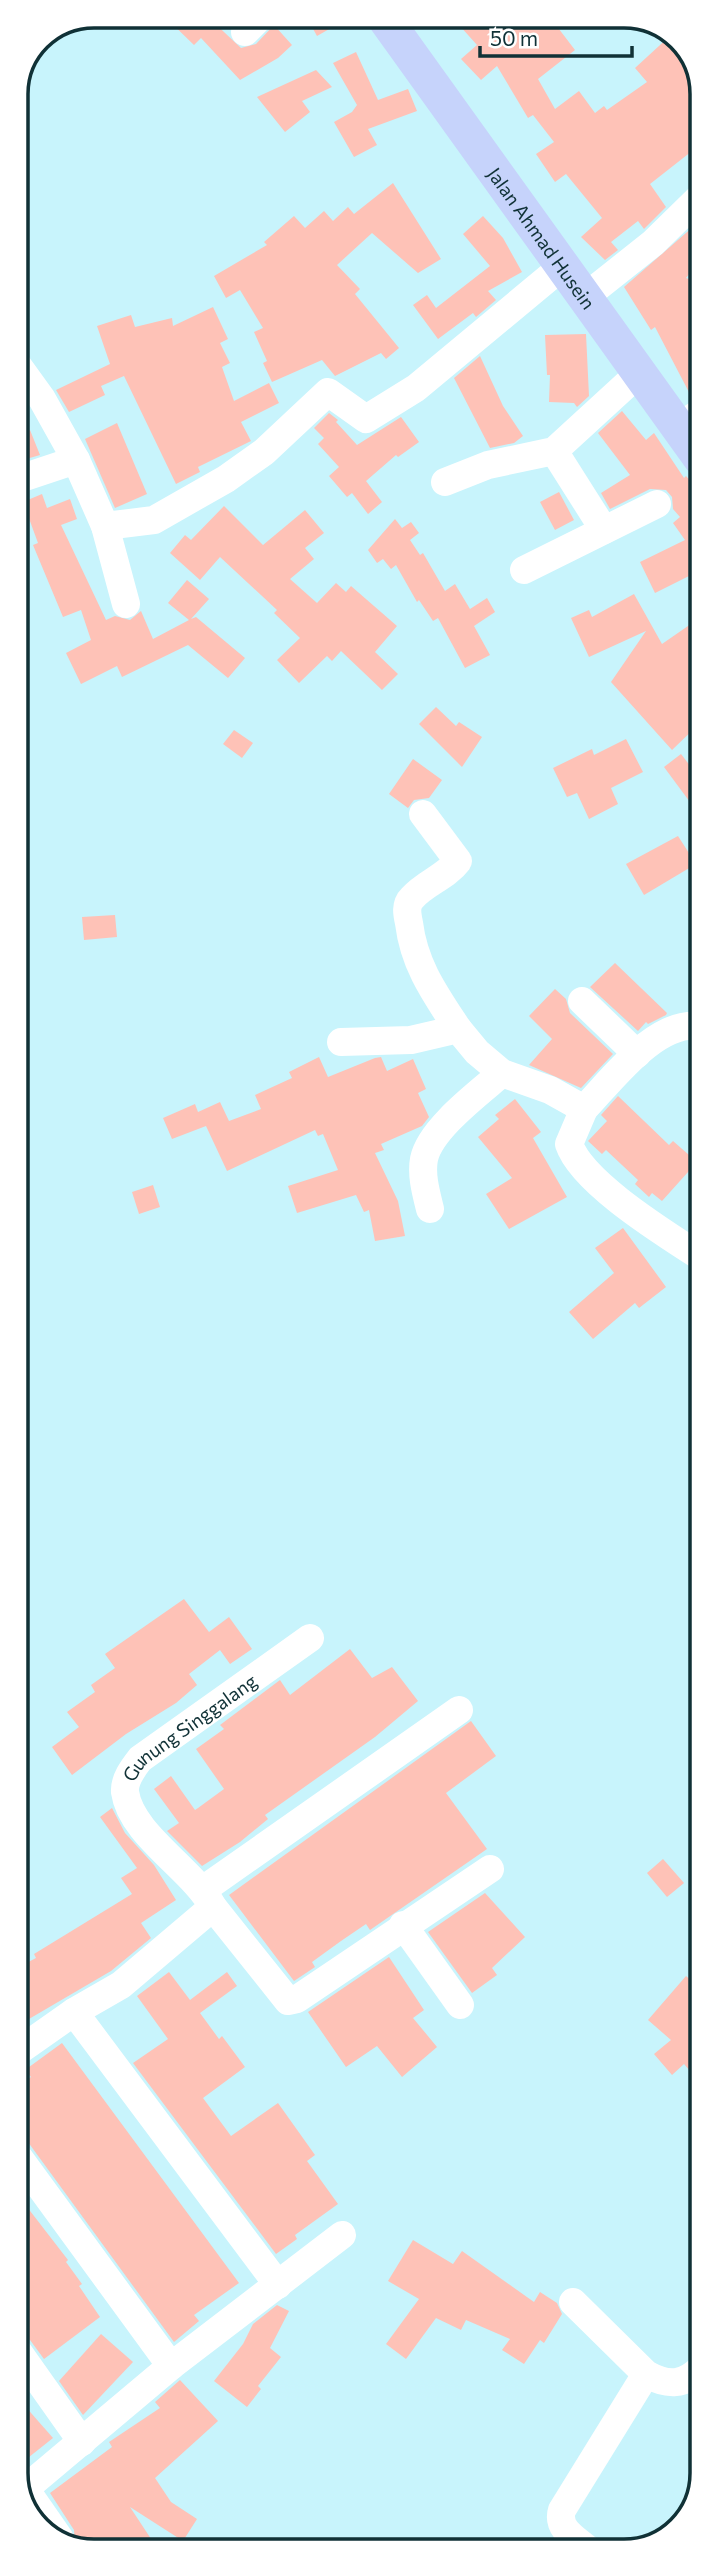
<svg xmlns="http://www.w3.org/2000/svg" width="718" height="2567" viewBox="0 0 718 2567" font-family="Commissioner,sans-serif">
<rect width="100%" height="100%" fill="#c8f4fc"/>
<!-- building -->
<g fill="#fec2b7">
<polygon points="164,16 207,16 241,48 256,44 274,25 292,45 278,58 240,80 201,38 194,45"/>
<polygon points="306,16 352,16 317,36"/>
<polygon points="451,16 549,16 575,50 538,79 555,109 579,91 595,113 604,106 607,110 647,82 635,68 672,34 676,35 701,79 701,144 650,184 666,207 644,229 638,221 611,242 618,250 605,260 581,237 602,218 566,174 555,182 536,154 554,142 533,115 528,118 497,66 481,80 461,59 477,45"/>
<polygon points="356,52 378,100 408,89 417,111 368,129 377,145 354,157 334,122 352,112 357,105 333,63"/>
<polygon points="316,70 332,87 302,101 310,112 285,132 257,97"/>
<polygon points="393,183 441,259 418,273 372,233 337,265 360,289 355,294 399,348 386,359 381,353 335,376 322,360 272,382 263,363 267,361 254,332 263,328 240,290 226,298 214,276 267,245 264,242 294,216 305,228 324,211 333,221 348,207 354,214"/>
<polygon points="483,216 503,238 522,272 488,291 496,300 476,317 473,313 438,339 413,305 427,295 436,308 490,266 463,234"/>
<polygon points="694,226 701,231 701,259 686,278 701,284 701,396 692,398 655,327 651,330 624,287"/>
<polygon points="213,307 228,339 220,343 230,363 222,367 234,401 269,383 279,403 241,422 251,441 198,467 200,472 176,484 124,376 101,386 105,395 69,412 56,390 110,364 97,326 131,315 135,327 172,318 173,326"/>
<polygon points="586,334 589,396 577,407 574,403 549,402 550,375 547,375 545,335"/>
<polygon points="480,356 503,406 523,436 514,443 490,448 454,378"/>
<polygon points="622,411 646,440 654,433 684,478 686,476 701,493 701,570 655,593 640,562 685,540 673,523 680,517 673,509 672,497 666,490 650,489 610,509 601,493 630,475 598,433"/>
<polygon points="329,413 338,420 336,422 357,445 401,417 419,442 398,457 396,455 366,481 382,502 368,514 352,493 347,497 329,476 339,467 318,444 324,438 314,428"/>
<polygon points="117,423 147,494 115,508 85,439"/>
<polygon points="30,430 40,455 16,462 16,436"/>
<polygon points="559,492 574,520 555,530 540,502"/>
<polygon points="42,494 47,508 70,499 77,519 61,525 106,620 115,616 130,620 141,611 153,639 189,620 168,603 187,580 209,599 191,619 196,617 245,658 228,678 188,645 122,677 117,666 81,684 66,653 91,640 81,610 63,617 33,545 38,543 23,502"/>
<polygon points="224,506 263,545 305,510 324,533 305,548 314,559 290,579 317,603 336,583 346,592 351,586 397,626 375,652 398,674 382,690 341,651 332,661 327,656 299,683 277,660 300,638 274,613 277,610 220,557 200,580 170,553 185,535 191,540"/>
<polygon points="395,519 402,528 411,522 419,533 410,540 420,555 423,553 445,591 455,584 470,609 487,598 495,612 474,626 490,655 465,668 438,618 433,621 419,600 417,602 396,565 391,569 383,559 377,563 368,550"/>
<polygon points="634,594 662,644 701,617 701,722 672,750 611,682 646,631 589,657 571,618 589,610 592,617"/>
<polygon points="436,707 456,726 459,722 482,737 462,767 419,724"/>
<polygon points="234,730 253,743 242,758 223,744"/>
<polygon points="626,739 643,772 611,788 618,804 589,819 577,793 567,797 553,768 592,749 594,755"/>
<polygon points="681,754 701,780 701,817 664,767"/>
<polygon points="413,759 442,780 429,798 414,800 408,808 389,794"/>
<polygon points="678,836 696,864 644,895 626,864"/>
<polygon points="115,915 117,937 84,940 82,917"/>
<polygon points="615,963 667,1013 666,1015 648,1024 646,1022 638,1031 590,987"/>
<polygon points="555,989 566,999 570,1013 613,1054 581,1088 529,1065 552,1039 529,1016"/>
<polygon points="319,1057 328,1077 375,1058 381,1057 387,1071 413,1059 426,1089 418,1093 429,1117 422,1126 381,1144 384,1150 375,1153 398,1201 405,1236 375,1241 369,1210 364,1212 356,1195 297,1213 288,1186 338,1170 323,1134 318,1136 315,1130 227,1171 206,1126 172,1139 163,1118 195,1104 198,1112 220,1102 229,1121 261,1109 255,1095 292,1078 289,1072"/>
<polygon points="618,1096 669,1145 673,1141 697,1162 662,1201 652,1193 649,1197 635,1184 638,1180 606,1150 602,1154 588,1141 607,1121 601,1115"/>
<polygon points="515,1099 541,1132 533,1138 567,1197 509,1229 486,1194 512,1178 478,1137 499,1119 495,1115"/>
<polygon points="153,1185 160,1207 139,1214 132,1192"/>
<polygon points="623,1228 666,1287 639,1308 635,1303 593,1339 569,1312 614,1273 595,1248"/>
<polygon points="184,1599 209,1632 229,1617 252,1649 230,1664 220,1650 189,1674 197,1685 176,1703 126,1734 72,1775 52,1747 79,1727 67,1712 95,1692 91,1685 115,1668 105,1654"/>
<polygon points="350,1649 372,1678 392,1667 418,1701 375,1737 265,1815 268,1819 240,1842 202,1866 167,1831 179,1823 154,1789 171,1776 195,1810 198,1808 224,1789 196,1749 224,1729 220,1725 280,1680 290,1695"/>
<polygon points="471,1721 496,1756 446,1793 487,1849 370,1930 366,1924 341,1941 312,1962 315,1967 294,1981 229,1895"/>
<polygon points="112,1808 125,1833 154,1865 176,1900 141,1923 151,1938 111,1971 17,2026 17,1968 36,1958 34,1954 132,1894 121,1878 137,1868 100,1817"/>
<polygon points="663,1859 684,1883 667,1897 647,1873"/>
<polygon points="485,1893 525,1937 492,1968 497,1975 472,1993 428,1932"/>
<polygon points="389,1957 424,2010 413,2018 437,2047 402,2077 377,2046 346,2067 308,2012"/>
<polygon points="169,1972 190,2000 227,1972 237,1986 200,2013 219,2039 222,2036 245,2067 203,2098 231,2136 278,2103 315,2155 307,2161 338,2204 295,2235 297,2239 276,2254 133,2063 168,2039 137,1996"/>
<polygon points="686,1976 702,1990 702,2085 684,2064 672,2075 654,2054 671,2040 648,2020"/>
<polygon points="62,2043 239,2283 194,2315 199,2321 174,2342 17,2127 17,2087 31,2077 25,2070"/>
<polygon points="17,2194 68,2260 66,2262 82,2284 79,2286 100,2317 44,2359 30,2340 17,2333"/>
<polygon points="413,2240 453,2264 462,2251 534,2302 540,2292 557,2303 562,2314 544,2343 540,2340 524,2364 502,2350 510,2339 466,2320 461,2330 436,2318 406,2359 386,2344 419,2299 388,2281"/>
<polygon points="277,2305 289,2311 270,2348 281,2357 258,2386 261,2389 247,2407 214,2381 243,2344 253,2324"/>
<polygon points="101,2334 133,2362 83,2415 59,2381"/>
<polygon points="180,2380 218,2421 155,2478 171,2502 197,2519 183,2541 130,2507 159,2551 138,2551 133,2543 121,2551 89,2551 75,2545 74,2530 50,2493 112,2447 109,2442 160,2408 155,2402"/>
<polygon points="17,2397 53,2438 24,2461 17,2452"/>
</g>
<g fill="none" stroke-linecap="round" stroke-linejoin="round">
<!-- minor -->
<g stroke="#fff" stroke-width="28">
<polyline points="245,32 261,16"/>
<polyline points="585,297 653,243 700,197"/>
<polyline points="16,363 42,399 76,460"/>
<polyline points="677,428 701,412"/>
<polyline points="554,451 604,530"/>
<polyline points="16,480 76,460 105,526 126,604"/>
<polyline points="445,482 488,465 554,451 638,374"/>
<polyline points="105,526 154,520 226,479 264,452 328,392 366,419 416,388 564,265"/>
<polyline points="524,570 657,504"/>
<path d="M423 814 458 861C446 877 425 883 412 898 405 905 407 914 409 923 414 965 435 994 458 1029"/>
<polyline points="582,1001 637,1054"/>
<path d="M341 1042 411 1040 458 1029 477 1052 502 1073 550 1090 584 1109C612 1080 656 1019 701 1026"/>
<path d="M584 1109 569 1144C582 1183 666 1234 701 1257"/>
<path d="M430 1209C426 1193 421 1175 424 1159 430 1129 479 1093 502 1073"/>
<polyline points="204,1889 459,1710"/>
<polyline points="213,1907 288,2001 297,1999 490,1869"/>
<polyline points="403,1925 460,2005"/>
<polyline points="74,2012 278,2285"/>
<path id="s1" d="M17 2052 74 2012 121 1985 213 1907C193 1869 131 1835 125 1792 124 1780 133 1768 140 1759L310 1638"/>
<polyline points="17,2155 171,2366"/>
<path d="M573 2302 646 2374C668 2386 684 2386 702 2367"/>
<polyline points="17,2350 82,2442"/>
<polyline points="26,2490 60,2539"/>
<polyline points="20,2493 171,2366 342,2235"/>
<path d="M589 2550C576 2539 556 2529 562 2510L646 2374"/>
</g>
<!-- major -->
<path stroke="#c6d3fb" stroke-width="35" id="s2" d="M383 16 701 459"/>
</g>
<g text-anchor="middle" dominant-baseline="central" stroke-width="5" stroke-linejoin="round" paint-order="stroke">
<!-- street labels -->
<g font-size="19" fill="#103136" stroke="#fff">
<text stroke="none"><textPath href="#s2" startOffset="273">Jalan Ahmad Husein</textPath></text>
<text stroke="none"><textPath href="#s1" startOffset="486">Gunung Singgalang</textPath></text>
</g>
</g>
<!-- crop -->
<path d="M0 0H718V2567H0ZM94 28H624A66 66 0 0 1 690 94V2473A66 66 0 0 1 624 2539H94A66 66 0 0 1 28 2473V94A66 66 0 0 1 94 28Z" fill="#fff" fill-rule="evenodd"/>
<path fill="none" stroke="#103136" stroke-width="3.5" d="M94 28H624A66 66 0 0 1 690 94V2473A66 66 0 0 1 624 2539H94A66 66 0 0 1 28 2473V94A66 66 0 0 1 94 28Z"/>
<!-- scale -->
<path d="M480 46v10h152v-10" fill="none" stroke="#103136" stroke-width="3.5"/>
<text x="490" y="46" font-size="21" fill="#103136" stroke="#ffffff" stroke-width="5" paint-order="stroke">50 m</text>
</svg>
